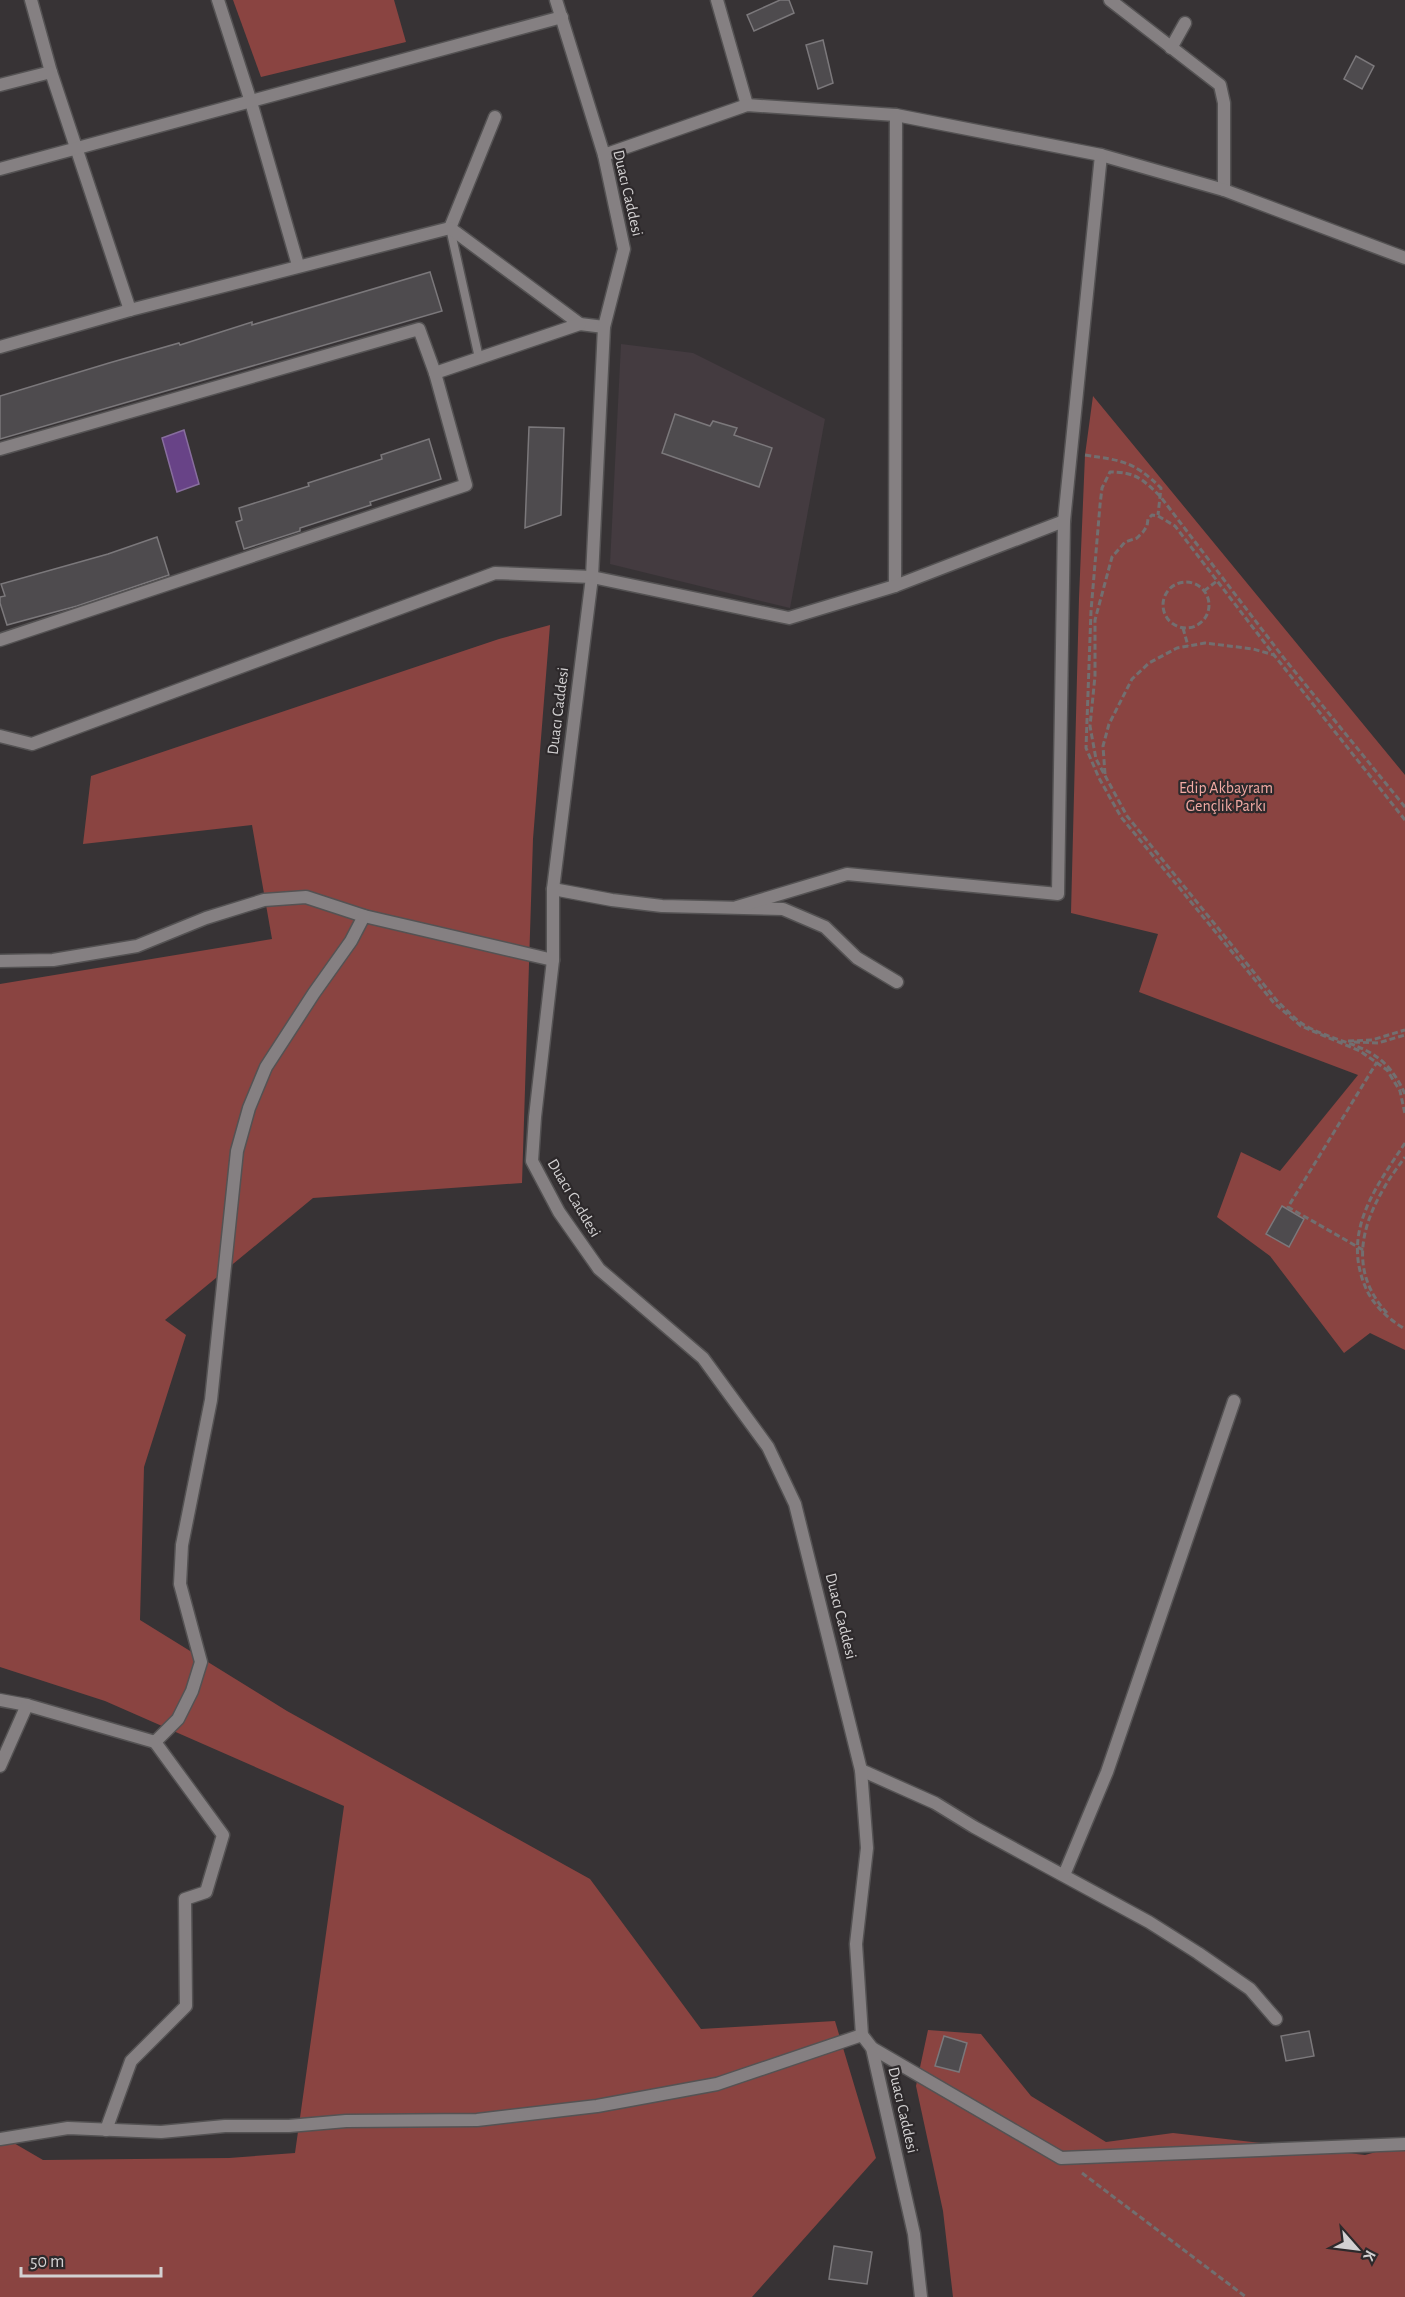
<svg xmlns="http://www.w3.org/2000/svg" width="1405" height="2297" viewBox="0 0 1405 2297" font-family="'Alegreya Sans',sans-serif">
<rect width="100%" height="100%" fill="#373335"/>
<!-- built -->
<polygon fill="#443b40" points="621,344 693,353 825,419 790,608 610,564"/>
<!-- green -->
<g fill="#8a4441">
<polygon points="233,0 394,0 406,42 261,77"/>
<polygon points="1093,396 1405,775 1405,1350 1370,1333 1344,1353 1270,1256 1217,1217 1241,1152 1280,1171 1358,1075 1139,992 1158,934 1071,913 1079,598 1085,455"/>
<polygon points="550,625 533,839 522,1183 313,1198 165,1320 186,1335 144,1467 140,1620 287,1711 590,1879 701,2029 835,2021 876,2158 752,2297 0,2297 0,2135 43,2160 229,2158 295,2153 344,1806 105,1701 0,1667 0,984 272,939 252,825 83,844 91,776 499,639"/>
<polygon points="928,2030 981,2034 1031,2096 1106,2142 1173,2133 1365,2155 1405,2144 1405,2297 953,2297 943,2211 916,2086"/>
</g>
<!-- water -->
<polygon fill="#684387" stroke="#886e9e" stroke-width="1.5" points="184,430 199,484 177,492 162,438"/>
<!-- building -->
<g fill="#4e4b4e" stroke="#7b787b" stroke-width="1.5">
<polygon points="780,0 789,0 794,13 754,31 747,15"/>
<polygon points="823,40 833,83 818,89 806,45"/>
<polygon points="1356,56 1374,66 1362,89 1344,79"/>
<polygon points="430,272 442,311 0,439 0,396 109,363 179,343 180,345 252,322 252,325"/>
<polygon points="675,414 710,426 713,421 737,428 734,435 772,448 759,487 662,453"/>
<polygon points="529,427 564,428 561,515 525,528"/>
<polygon points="429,439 441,479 370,502 371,505 300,528 300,531 244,549 236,522 242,520 239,508 309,486 308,483 382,459 381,455"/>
<polygon points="157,537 169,575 77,606 7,625 0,603 0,597 5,596 1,584 108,554"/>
<polygon points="1282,1206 1304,1219 1289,1247 1266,1234"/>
<polygon points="1309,2031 1314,2056 1286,2061 1281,2036"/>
<polygon points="944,2036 967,2043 959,2072 935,2066"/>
<polygon points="834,2246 872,2252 867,2284 829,2279"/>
</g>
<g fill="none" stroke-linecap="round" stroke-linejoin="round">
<defs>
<polyline id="service" points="450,228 479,358"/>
<g id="minor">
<polyline points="31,0 51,72 130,310"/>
<polyline points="218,0 251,102 298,265"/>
<polyline points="717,0 747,105"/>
<polyline points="1110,0 1220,85 1224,103 1224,190"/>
<polyline points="1171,48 1185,23"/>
<polyline points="0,85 51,72"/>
<polyline points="604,155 747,105 896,115 1101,155 1224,190 1405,258"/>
<polyline points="0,169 562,17"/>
<polyline points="450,228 495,117"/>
<polyline points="0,347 130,310 450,228 580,324 604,327"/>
<polyline points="435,373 580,324"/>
<polyline points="0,449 419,329 435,373 466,485 0,640"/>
<polyline points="895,586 896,115"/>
<polyline points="0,736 32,744 495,573 592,577 789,618 895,586 1064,521"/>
<polyline points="553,889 612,900 662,906 783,909 825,927 857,958 897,982"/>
<polyline points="737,907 847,874 1058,894 1064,521 1101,155"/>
<polyline points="0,961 53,960 137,946 206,918 264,900 306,897 364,916 553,960"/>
<polyline points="0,1700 27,1705 155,1742 178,1719 192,1691 201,1662 180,1584 182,1545 211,1400 237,1151 249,1108 266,1067 314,993 351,941 364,916"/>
<polyline points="0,1766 27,1705"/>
<polyline points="861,1770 935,1803 974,1827 1149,1922 1198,1953 1250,1989 1276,2019"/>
<polyline points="1064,1875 1107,1772 1234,1401"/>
<polyline points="872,2048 1061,2158 1405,2144"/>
<polyline points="106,2130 131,2061 186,2006 185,1899 206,1892 223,1835 155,1742"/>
<polyline points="0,2139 68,2128 161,2132 225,2126 289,2126 346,2121 477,2120 597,2106 717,2084 862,2035"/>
</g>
<polyline id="tertiary" points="556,0 604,155 624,249 604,327 592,577 553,889 553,960 535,1117 532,1161 559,1212 599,1269 703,1358 768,1447 795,1504 861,1770 867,1848 856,1944 862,2035 872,2048 914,2234 921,2297"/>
</defs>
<!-- service casing -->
<use href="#service" stroke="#545253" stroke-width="11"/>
<!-- minor casing -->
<use href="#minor" stroke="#545253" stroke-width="15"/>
<!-- tertiary casing -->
<use href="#tertiary" stroke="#545253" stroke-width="15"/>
<!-- path -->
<g stroke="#726f70" stroke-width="3" stroke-dasharray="6 3" stroke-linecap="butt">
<path d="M1085 455C1122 461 1132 460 1161 488L1158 515"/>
<circle cx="1186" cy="605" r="23"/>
<polyline points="1204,591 1217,581"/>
<polyline points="1183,628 1188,646"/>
<polyline points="1105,774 1103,746 1109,724 1132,679 1149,663 1177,648 1205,643 1253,649 1274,655"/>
<path d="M1405 807 1283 657 1160 496C1142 479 1136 472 1110 472L1102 488 1100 505 1091 611 1086 748 1099 778 1121 817 1274 1003 1301 1026 1360 1051 1387 1070 1400 1091 1405 1114"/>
<path d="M1405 820 1274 655 1175 526 1158 516 1152 515 1148 519 1147 526 1143 532 1137 538 1125 542 1112 557 1095 620V676L1090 726 1096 759 1127 816 1278 1002C1287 1010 1296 1021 1306 1026 1349 1049 1381 1041 1405 1094"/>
<polyline points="1348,1041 1372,1040 1405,1030"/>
<polyline points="1354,1042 1378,1043 1405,1035"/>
<path d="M1405 1143C1376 1187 1342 1231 1365 1286 1372 1304 1388 1319 1405 1329"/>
<polyline points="1363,1250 1288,1207 1377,1062"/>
<path d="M1387 1313C1351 1274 1359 1230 1384 1188 1390 1177 1398 1167 1405 1157"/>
<polyline points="1082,2173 1246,2297"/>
</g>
<!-- service -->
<use href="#service" stroke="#858082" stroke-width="8"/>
<!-- minor -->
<use href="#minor" stroke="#858082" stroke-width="12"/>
<!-- tertiary -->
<use href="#tertiary" stroke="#858082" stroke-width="12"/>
</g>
<g text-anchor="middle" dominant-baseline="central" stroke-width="4.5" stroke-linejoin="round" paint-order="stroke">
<!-- street labels -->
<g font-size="16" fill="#d3d1d2" stroke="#2d292b">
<text transform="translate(628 193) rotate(77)">Duacı Caddesi</text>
<text transform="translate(558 711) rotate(-83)">Duacı Caddesi</text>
<text transform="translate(574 1198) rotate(59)">Duacı Caddesi</text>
<text transform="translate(841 1616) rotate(76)">Duacı Caddesi</text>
<text transform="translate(903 2110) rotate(77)">Duacı Caddesi</text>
</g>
<!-- park labels -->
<g font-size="16" fill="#f2aaa4" stroke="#2d292b">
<text x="1226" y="788">Edip Akbayram<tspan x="1226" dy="18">Gençlik Parkı</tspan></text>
</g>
</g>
<!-- north arrow -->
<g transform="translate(1357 2249) rotate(118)" stroke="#2d292b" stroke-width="4.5" paint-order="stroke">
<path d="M0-4.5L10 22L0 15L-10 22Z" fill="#d3d1d2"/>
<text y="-9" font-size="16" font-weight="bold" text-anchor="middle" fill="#d3d1d2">K</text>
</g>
<!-- scale -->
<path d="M21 2267v9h140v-9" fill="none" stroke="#d3d1d2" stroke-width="3"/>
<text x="30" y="2267" font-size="18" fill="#d3d1d2" stroke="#2d292b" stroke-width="4.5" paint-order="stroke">50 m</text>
</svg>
